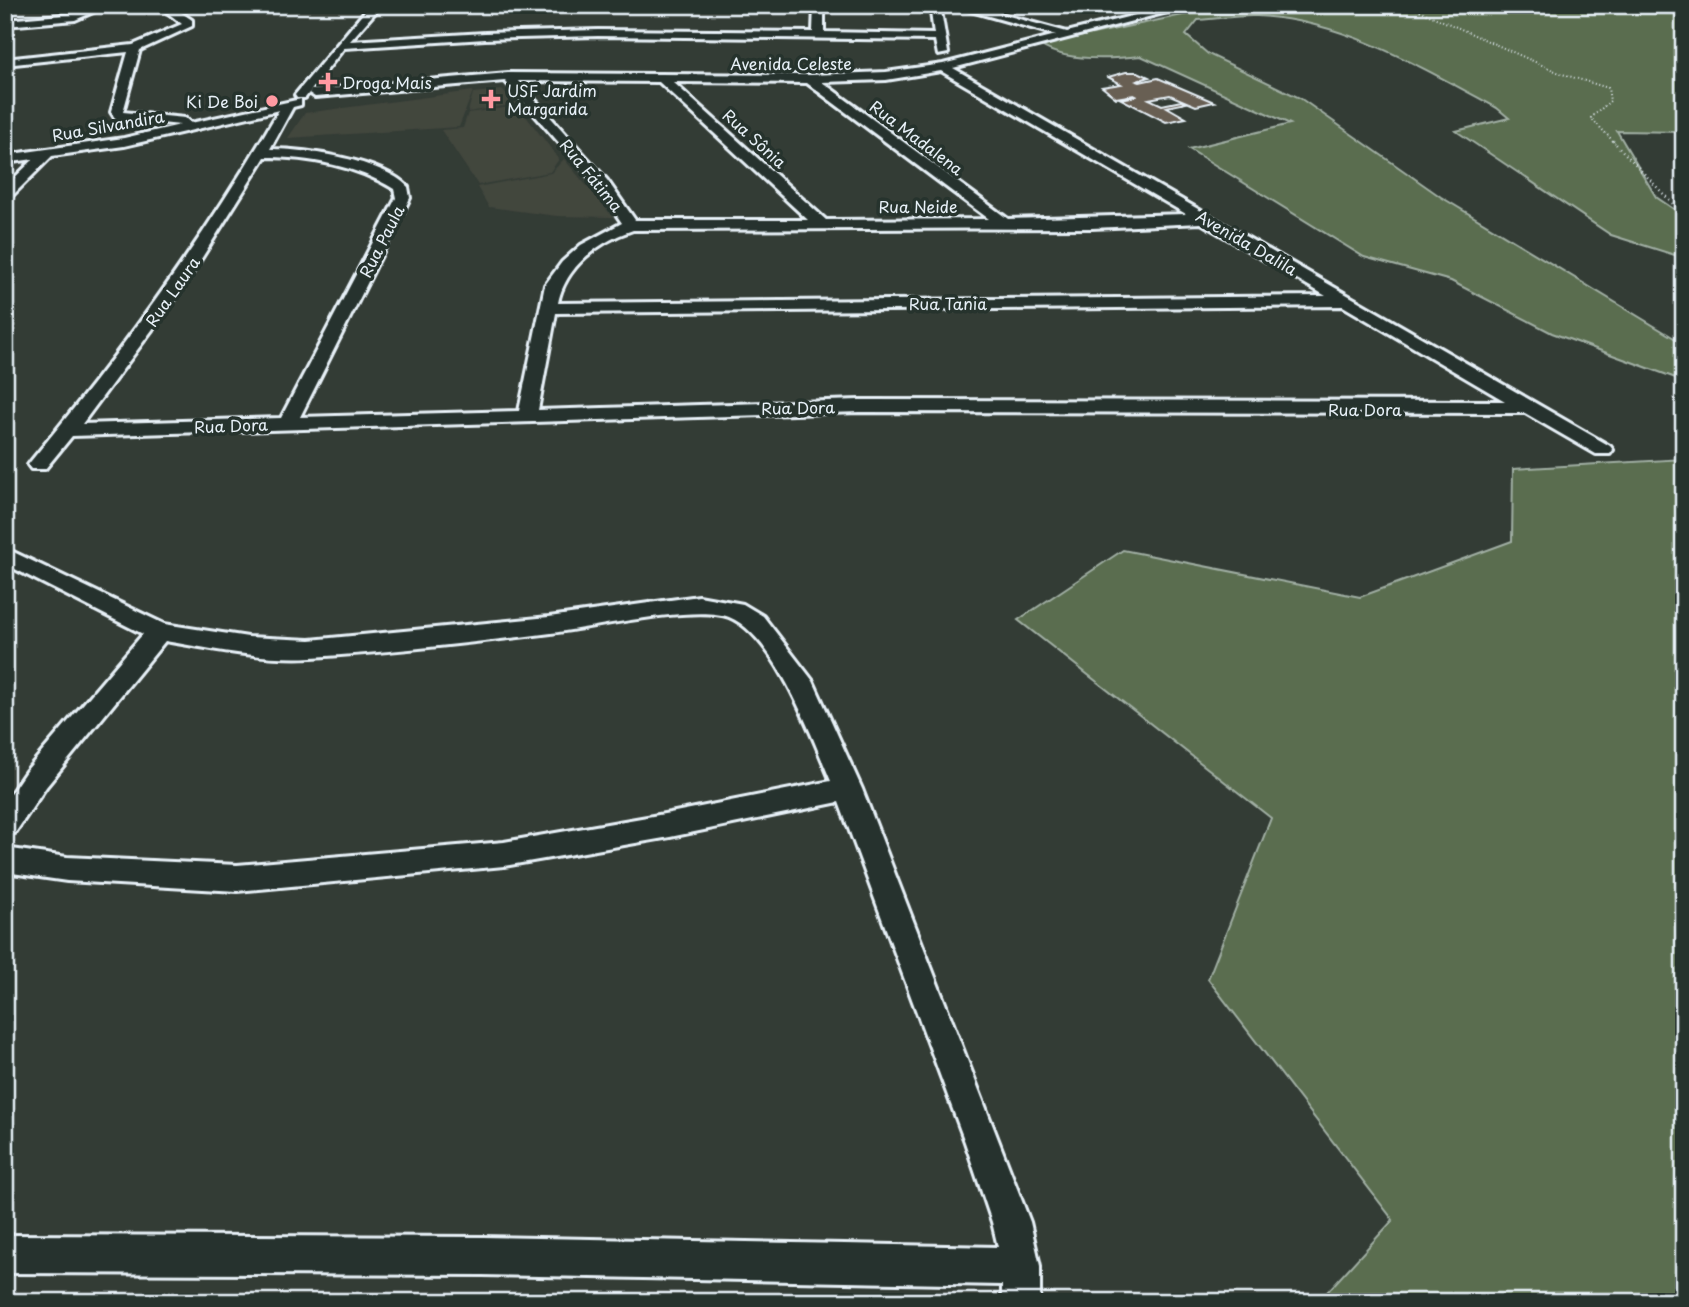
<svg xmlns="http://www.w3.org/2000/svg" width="1689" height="1307" viewBox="0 0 1689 1307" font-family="'Playpen Sans',sans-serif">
<rect width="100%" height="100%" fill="#333c35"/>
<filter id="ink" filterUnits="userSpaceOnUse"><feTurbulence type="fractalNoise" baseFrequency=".0143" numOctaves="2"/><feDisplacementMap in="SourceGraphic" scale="14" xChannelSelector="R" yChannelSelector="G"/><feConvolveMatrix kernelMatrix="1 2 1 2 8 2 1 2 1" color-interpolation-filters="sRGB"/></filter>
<g filter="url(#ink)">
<!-- built -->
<g fill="#43463e">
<polygon points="502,90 516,104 468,112 473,93"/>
<polygon points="473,91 459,127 288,138 305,113"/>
<polygon points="518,106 559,159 550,172 478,185 441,130 463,128 468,113"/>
<polygon points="564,159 613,217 557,216 489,207 477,187 551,173"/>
</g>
<!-- green -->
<g fill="#5a6d50" stroke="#a1afa4" stroke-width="2">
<path d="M1230 5H1684V132L1617 131 1656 197 1684 216V258L1611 235 1456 131 1509 118 1497 108C1423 68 1343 20 1257 16 1238 15 1217 19 1198 20L1186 35 1208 54 1300 98 1441 197 1684 344V381L1552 333 1451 281 1364 257 1189 149 1290 124 1141 56C1113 59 1064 62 1040 45Z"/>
<polygon points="1684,459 1684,1302 1318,1302 1393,1220 1208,979 1271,818 1018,620 1123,550 1360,597 1512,541 1513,469"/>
</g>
<!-- building -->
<polygon fill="#685e53" stroke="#e8f1f8" stroke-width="2" points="1126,72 1138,72 1149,77 1137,81 1140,82 1158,78 1214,102 1196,106 1170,95 1149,99 1162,105 1181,101 1186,103 1167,107 1186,118 1166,122 1121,99 1136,96 1134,95 1116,98 1102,87 1121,84 1108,77"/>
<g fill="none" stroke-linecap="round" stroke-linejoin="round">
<defs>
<g id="minor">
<polygon points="94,5 109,5 75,20 5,26 5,20 73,14"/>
<path d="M158 5H170L192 20V26L140 50 123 112 185 118 191 123 301 99V105L293 107 270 149C306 149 383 160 408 187L410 198 300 417 519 411 545 285 562 262 581 245 622 223 597 186 505 81 315 97 309 93 311 90 508 73 810 75 886 72 943 64 1056 35 950 5H968L1067 32 1176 5H1194L953 68 1610 446 1613 450 1610 454H1596L1525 413 860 412 72 436 45 469H31L28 465 31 461C123 350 207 235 279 110L124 146 52 156 10 198 5 199V187L34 159 5 163V155L124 138 180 125 115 118 111 112 128 52 5 65V59L133 45 182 24ZM941 71 1186 214 1008 219 822 82 886 80ZM518 81 659 82 808 220H635L607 180ZM673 82 807 83 989 219 826 220ZM265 157C309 157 357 166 394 189L396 198 281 418 82 424 181 291ZM1201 223 1326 296 558 303C565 267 599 241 633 230L1092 228ZM1343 306 1505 401 860 400 538 410 556 313Z"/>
<polygon points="370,5 406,5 401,8 378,9 350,41 485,33 598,30 813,32 814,5 824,5 824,32 934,34 930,5 940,5 948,53 938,55 935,40 598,36 485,39 344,48 305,98 297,98 295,95"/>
<path d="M5 548 164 624 248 637 310 640 549 617 699 596 743 604 763 616 813 681 862 789 1030 1222 1040 1266V1302H1002V1285L483 1275 5 1273V1235L483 1237 998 1247 992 1222 965 1142 839 802 670 837 504 866 237 891 67 881 5 872V848L67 857 237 865 504 842 670 813 831 781C812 737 776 636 729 617 696 604 591 628 551 633 472 643 392 652 312 657 263 660 213 649 165 641L46 787 15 833 5 836V802L26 771 143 634 5 564Z"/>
</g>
</defs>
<!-- minor casing -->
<use href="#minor" stroke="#e8f1f8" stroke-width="6"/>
<!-- path-far1 -->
<polyline stroke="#e8f1f8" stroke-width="2" stroke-dasharray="1 2.5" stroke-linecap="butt" points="1407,5 1562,74 1608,88 1610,101 1591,118 1615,143"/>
<!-- path -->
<polyline stroke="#e8f1f8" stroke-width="2.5" stroke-dasharray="1 3.5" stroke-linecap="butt" points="1613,141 1676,207 1684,212"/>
<!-- minor -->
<use href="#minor" fill="#26332d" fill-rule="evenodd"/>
</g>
</g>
<!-- markers -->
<g fill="#ff9aa2" stroke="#26332d" stroke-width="2.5">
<path d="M324.5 71.5h7v7h7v7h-7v7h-7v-7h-7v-7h7z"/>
<path d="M487.5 88.5h7v7h7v7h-7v7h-7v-7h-7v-7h7z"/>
<circle cx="272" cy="101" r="7"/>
</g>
<g text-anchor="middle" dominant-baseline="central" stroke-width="7" stroke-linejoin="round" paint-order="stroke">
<!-- far-street labels -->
<g font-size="16" fill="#e8f1f8" stroke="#26332d">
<text x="791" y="63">Avenida Celeste</text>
<text transform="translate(108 125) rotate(-10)">Rua Silvandira</text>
<text transform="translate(917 137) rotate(37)">Rua Madalena</text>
<text transform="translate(755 138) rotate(42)">Rua Sônia</text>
<text transform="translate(592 175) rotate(51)">Rua Fátima</text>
<text x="918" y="206">Rua Neide</text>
<text transform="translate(381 241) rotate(-63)">Rua Paula</text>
<text transform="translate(1247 242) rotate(30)">Avenida Dalila</text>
<text transform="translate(172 291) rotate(-55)">Rua Laura</text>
<text x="948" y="303">Rua Tania</text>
<text transform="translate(798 407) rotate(-1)">Rua Dora</text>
<text x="1365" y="409">Rua Dora</text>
<text transform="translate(231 425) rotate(-2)">Rua Dora</text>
</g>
<!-- far-poi labels -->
<g font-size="16" fill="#e8f1f8" stroke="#26332d" text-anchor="start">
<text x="342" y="82">Droga Mais</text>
<text x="507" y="90">USF Jardim<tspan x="507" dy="18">Margarida</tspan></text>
<text x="258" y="101" text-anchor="end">Ki De Boi</text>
</g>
</g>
<!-- margin -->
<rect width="1689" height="1307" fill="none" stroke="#26332d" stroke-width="28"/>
<rect x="14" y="14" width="1661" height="1279" fill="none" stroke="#e8f1f8" stroke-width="2.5" filter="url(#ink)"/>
</svg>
